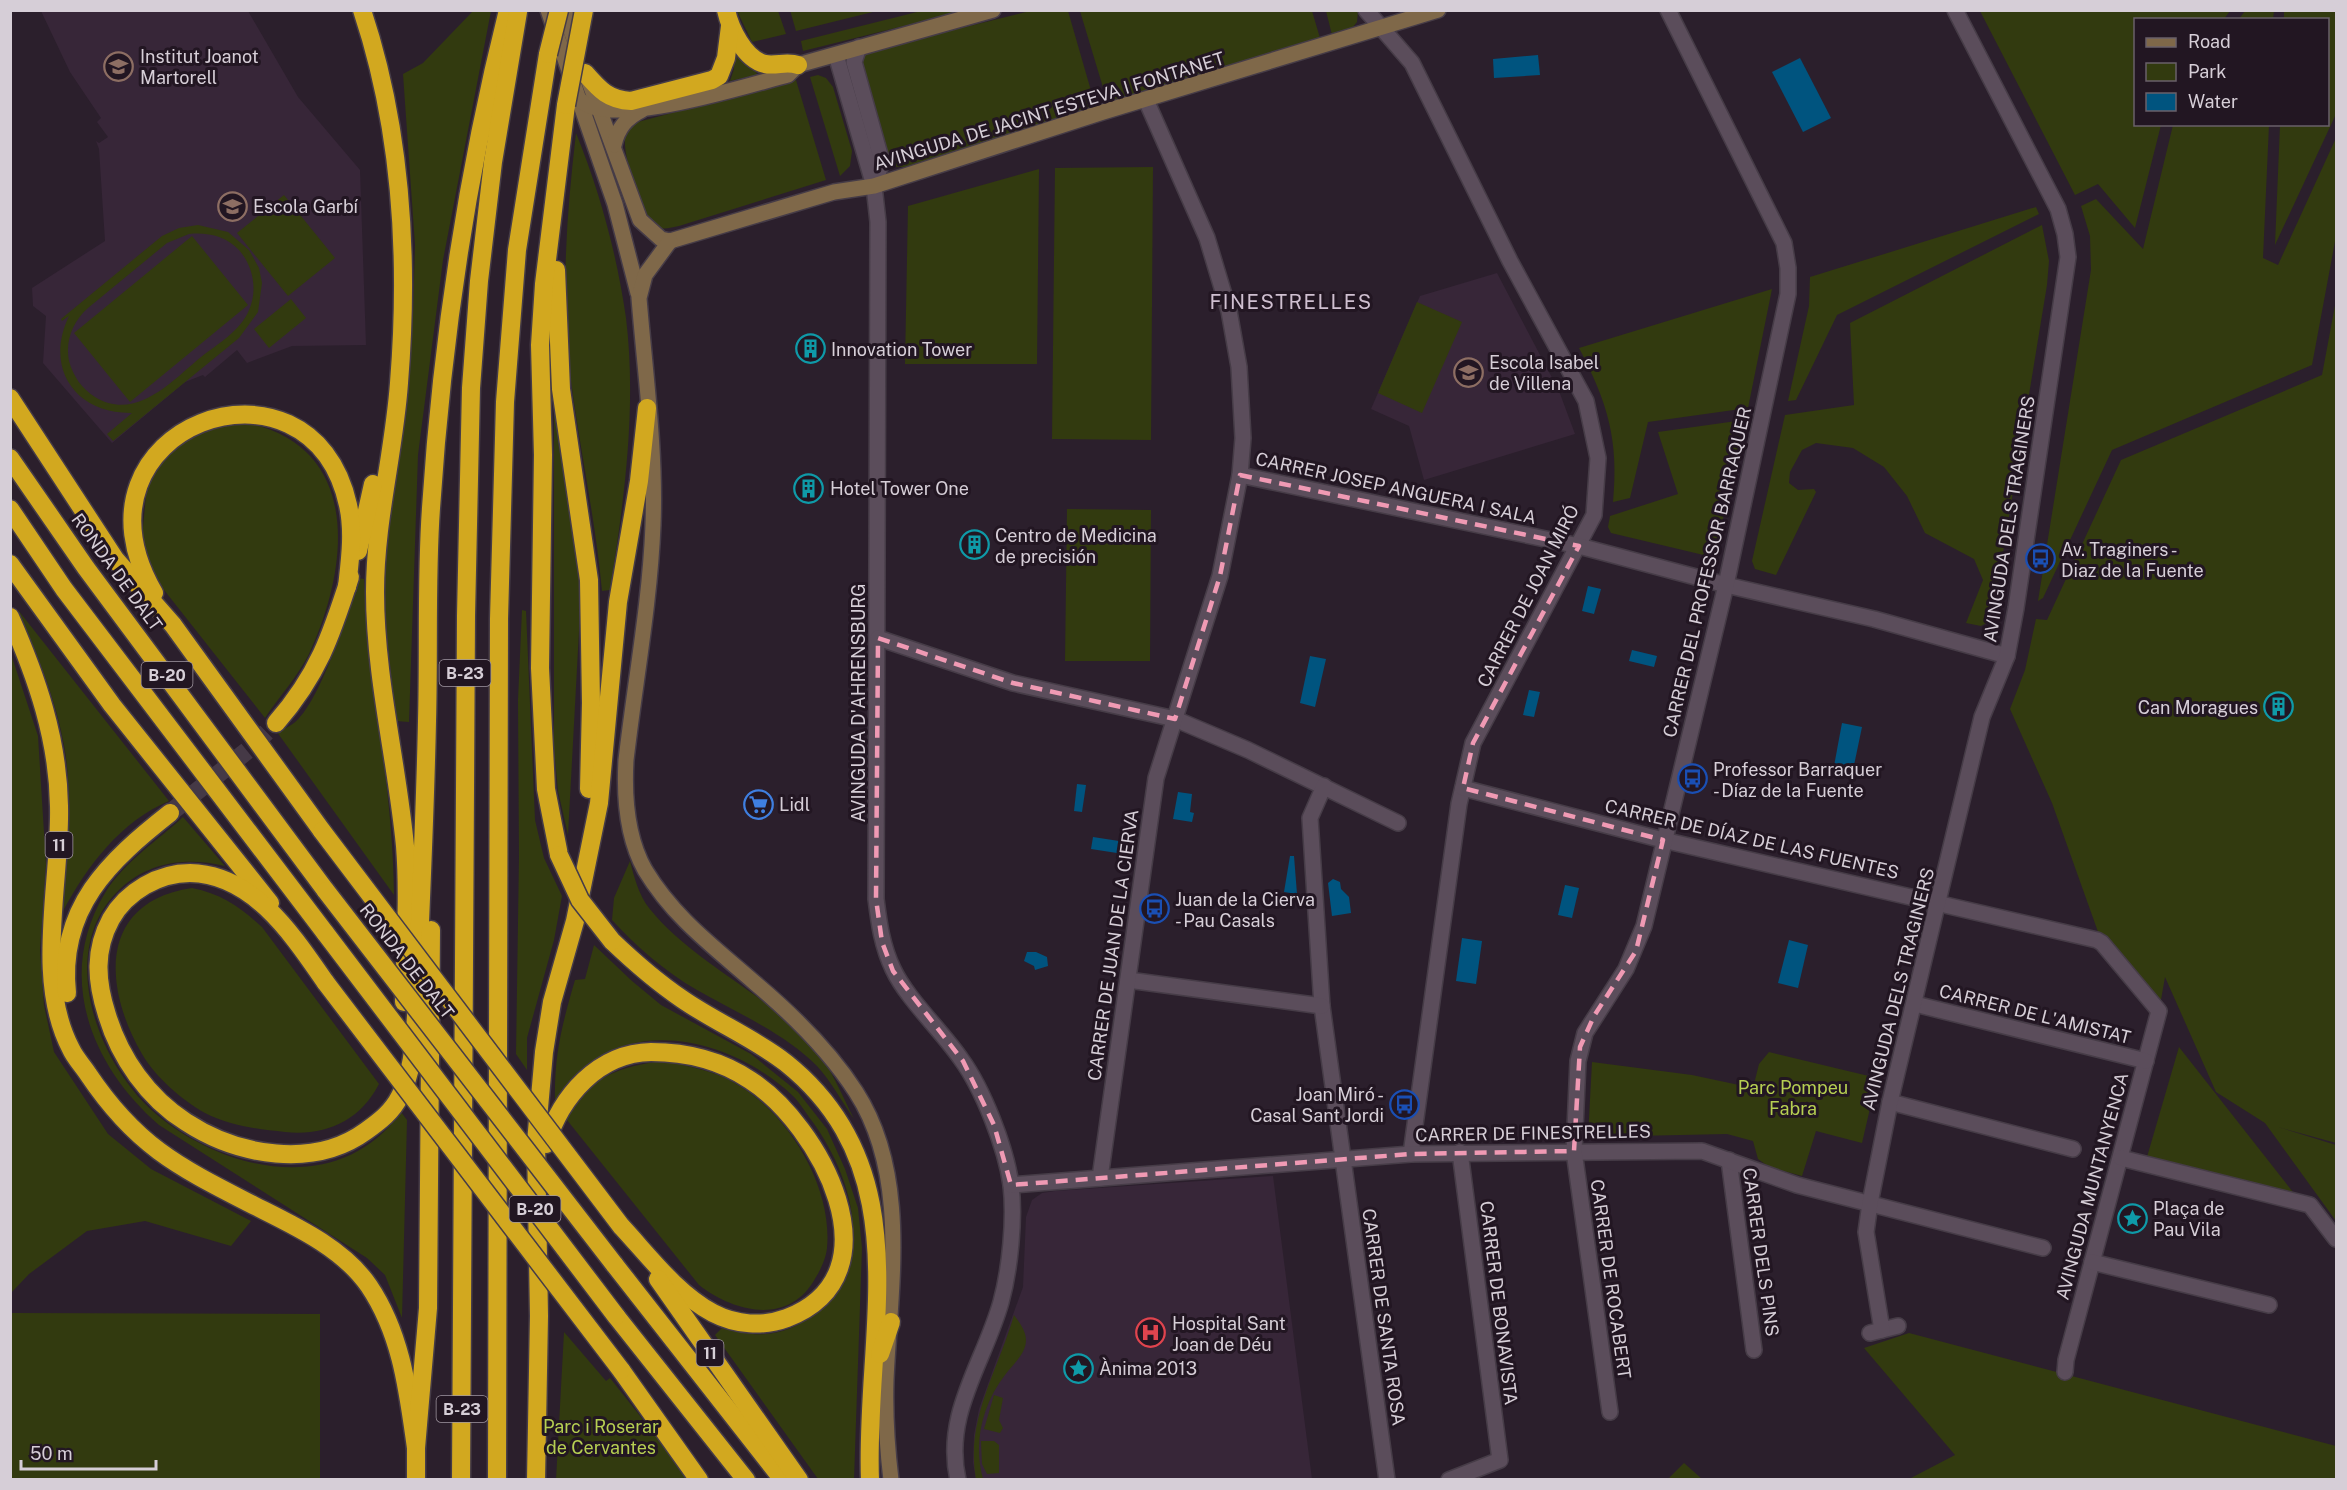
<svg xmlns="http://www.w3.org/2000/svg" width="2347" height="1490" viewBox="0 0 2347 1490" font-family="'Public Sans',sans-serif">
<rect width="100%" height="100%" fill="#2b1f2c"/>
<!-- built -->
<g fill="#372638">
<polygon points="41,11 248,11 298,97 360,170 366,345 292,346 247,363 237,350 205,377 203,375 185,382 112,443 43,363 46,316 33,306 32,288 105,241 99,149 96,141 99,143 108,137 97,122 101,118 70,72"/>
<polygon points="1497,273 1559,391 1575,434 1424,480 1409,426 1371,409 1420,296"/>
<polygon points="1273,1176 1312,1479 976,1480 973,1462 974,1435 979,1409 1023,1287 1026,1217 1032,1200 1042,1193 1055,1191"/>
</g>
<!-- green -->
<g fill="#323a0f" fill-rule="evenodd">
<polygon points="790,10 877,10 877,11 796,31"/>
<polygon points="473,11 491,11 443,260 418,455 409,722 396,721 384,610 382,561 407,396 413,316 415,245 403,74 423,63"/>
<polygon points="737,11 778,11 786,34 752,42"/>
<polygon points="921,11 964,11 803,51 801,41"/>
<polygon points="1030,11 1068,11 1096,108 905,167 897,167 888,162 861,61 863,56 877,49"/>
<polygon points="1080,11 1312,11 1320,38 1108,104"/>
<polygon points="1326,11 1358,11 1357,22 1353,27 1332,35"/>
<polygon points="1980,11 2230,11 2224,19 2136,20 2136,124 2161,125 2135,228 2098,184 2075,195"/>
<polygon points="2245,11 2274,11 2273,19 2239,19"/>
<polygon points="2284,11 2336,11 2336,114 2275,245 2280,125 2328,124 2328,20 2284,19"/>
<polygon points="733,45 745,63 757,73 756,75 730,81 734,69"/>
<polygon points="818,75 826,78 833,87 852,151 850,166 840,176 810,77"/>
<path d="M796 80 826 180 679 226C670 228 659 231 652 224 641 215 623 154 625 140 625 133 629 128 634 123Z"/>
<polygon points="2173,125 2269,125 2263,258 2278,265 2336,138 2336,236 2312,365 2112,450 2043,598 2038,601 2091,270 2090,236 2081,206 2096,199 2143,249"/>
<path d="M576 133C600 192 617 255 626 318 637 408 624 502 610 590L602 591C595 515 578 441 569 365 561 287 567 211 576 133Z"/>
<polygon points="1153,167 1151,440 1052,439 1055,168"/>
<polygon points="1039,169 1037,364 905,364 908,206"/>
<polygon points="284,195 335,258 288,296 237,233"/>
<polygon points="2036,207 2039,214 1837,315 1796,400 1788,401 1809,306 1810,277"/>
<path d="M198 225 228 232 249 250 259 268 262 283 258 312 239 338 113 441 107 434 132 413C75 414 44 368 69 316L62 321 61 319 162 236 179 228ZM189 234C207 232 226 236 239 250 253 266 258 290 249 310 241 330 218 344 201 357 172 381 136 422 95 397 82 389 73 376 69 361 65 341 73 321 88 308L167 243Z"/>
<polygon points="2042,225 2049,261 2047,285 1992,620 1981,626 1966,623 1983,580 1974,559 1925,533 1907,496 1884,467 1853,448 1816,443 1802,450 1790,472 1789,483 1798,490 1814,489 1816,492 1776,575 1755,569 1752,561 1785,415 1854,405 1850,323"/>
<polygon points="192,236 248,305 130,402 74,333"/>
<path d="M1772 289 1748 408 1648 422 1630 498 1613 502C1619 441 1608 403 1579 348Z"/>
<polygon points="291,299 306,318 269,348 254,329"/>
<polygon points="2336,300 2336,1143 2278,1127 2336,1145 2336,1221 2265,1123 2216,1092 2165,977 2159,1011 2102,943 2052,803 2010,709 2025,670 2036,619 2047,620 2121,460 2322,375"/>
<polygon points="1417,302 1462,322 1422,413 1378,393"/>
<polygon points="554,409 570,490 581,594 568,835 558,791 554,748"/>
<polygon points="1744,420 1716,551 1712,557 1611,533 1608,527 1610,516 1678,494 1658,432"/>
<path d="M233 421C362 437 352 562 309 654 298 676 279 697 265 718L153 576 142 538 146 495 152 476 164 458 194 434Z"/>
<polygon points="1067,509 1151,510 1150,661 1065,661"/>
<path d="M358 578 364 579C370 685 393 789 394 895L277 732C282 729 289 727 294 723 320 703 349 611 358 578Z"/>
<path d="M18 610 169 801C120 822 88 865 63 911 65 857 74 799 64 745 55 697 37 654 18 610Z"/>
<polygon points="522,610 526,611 535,820 544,858 562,896 554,940 527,1038 527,1070 516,1054 519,856 518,700"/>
<polygon points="11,654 38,736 46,865 40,950 44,1005 54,1052 108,1134 151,1169 251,1221 231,1246 145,1221 87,1231 29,1274 11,1293"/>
<path d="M183 817 225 866C187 857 150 861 120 889 55 950 97 1064 156 1114 226 1173 340 1197 401 1112L407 1120 402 1318 385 1275 367 1258 159 1125C91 1066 55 976 105 893 124 862 157 841 183 817Z"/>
<path d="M630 861C634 877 639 895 649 908 693 963 764 991 811 1044 830 1065 841 1093 854 1119 842 1102 831 1081 817 1066 783 1032 737 1013 697 990 664 971 637 947 612 920L614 898Z"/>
<path d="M192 888C222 894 240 907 262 927L379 1084C360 1121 326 1136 285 1132 257 1129 230 1126 205 1113 182 1100 155 1077 142 1054 103 987 98 902 192 888Z"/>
<path d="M594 945 632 981 661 1005 751 1054 798 1092 827 1129 845 1169 858 1208 862 1248 854 1479H818L715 1335 722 1328C760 1339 787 1337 819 1310 877 1259 852 1176 812 1121 806 1113 800 1103 793 1096 725 1032 609 1010 555 1102 554 1054 562 1025 575 980L585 979Z"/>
<polygon points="2179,1047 2296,1196 2147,1157"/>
<polygon points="1769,1052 1877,1078 1862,1143 1816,1131 1802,1176 1769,1167 1758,1159 1753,1141 1727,1134 1588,1137 1592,1062 1692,1075 1753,1088 1759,1064"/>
<path d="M664 1061C687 1066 712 1070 733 1082 787 1111 833 1186 827 1248 826 1258 821 1269 816 1277 790 1326 735 1313 699 1285L563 1115C587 1079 622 1065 664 1061Z"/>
<polygon points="11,1313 320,1314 320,1479 11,1479"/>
<path d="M1014 1315C1019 1322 1026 1331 1026 1340 1026 1354 1013 1364 1005 1375 982 1405 973 1443 983 1479H976C965 1420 998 1371 1014 1315Z"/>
<polygon points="564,1332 606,1381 610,1378 690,1479 556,1480"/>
<polygon points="1909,1333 2336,1446 2336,1479 1909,1479 1955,1455 1864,1348"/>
<polygon points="994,1395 1003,1398 999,1420 1003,1428 1000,1433 984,1429"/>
<polygon points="981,1441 994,1441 999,1445 999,1473 987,1474 982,1464"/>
<polygon points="1684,1463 1702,1479 1668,1479"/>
</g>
<!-- water -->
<g fill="#00547f">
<polygon points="1538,55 1540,75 1494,78 1493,59"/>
<polygon points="1800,58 1831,118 1803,132 1772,72"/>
<polygon points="1588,586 1601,589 1594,614 1582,611"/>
<polygon points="1632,650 1657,656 1654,667 1629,661"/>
<polygon points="1310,656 1326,659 1315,707 1300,703"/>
<polygon points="1529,690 1540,692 1534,717 1523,715"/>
<polygon points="1842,723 1862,727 1853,770 1834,766"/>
<polygon points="1077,784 1086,785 1082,812 1074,811"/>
<polygon points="1178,792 1192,794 1190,812 1194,813 1192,822 1173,819"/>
<polygon points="1093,837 1119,841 1117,853 1091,849"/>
<polygon points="1290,856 1294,856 1297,894 1284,892"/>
<polygon points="1333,879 1340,882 1341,889 1349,897 1351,913 1332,916 1328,883"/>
<polygon points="1565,885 1579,888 1572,918 1558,915"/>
<polygon points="1462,938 1482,941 1476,984 1456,981"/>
<polygon points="1789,940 1808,945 1798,988 1778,983"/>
<polygon points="1027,952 1036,952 1047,957 1048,966 1035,970 1034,966 1024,961"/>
</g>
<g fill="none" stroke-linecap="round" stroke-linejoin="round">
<!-- highway-tunnel -->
<polyline stroke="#453946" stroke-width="18" stroke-dasharray="18 9" stroke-linecap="butt" points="170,813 248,750 276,723"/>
<defs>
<g id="street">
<polyline points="1366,10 1412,63 1510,261 1586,401 1598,458 1594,515 1473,743 1459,804 1411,1154"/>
<polyline points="859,47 854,62 882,162 874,186"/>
<path d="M836 55 874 186 878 222 876 899C879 923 882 946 893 969 907 999 942 1031 961 1059 983 1089 1006 1148 1011 1185 1015 1219 1010 1269 1001 1302 984 1363 943 1414 958 1480"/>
<polyline points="1240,475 1579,546 1726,585 1874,619 2007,656"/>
<polyline points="878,638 1013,683 1175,719 1248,750 1398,823"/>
<polyline points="1324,786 1310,818 1322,1006 1387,1480"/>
<polyline points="1463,788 1663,840 2097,940 2102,943 2159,1011 2066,1360 2065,1372"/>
<polyline points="1128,980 1322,1006"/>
<polyline points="1915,1004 2146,1061"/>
<polyline points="1890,1102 2073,1149"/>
<polyline points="2121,1158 2310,1205 2336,1239"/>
<polyline points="1729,1160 1754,1350"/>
<polyline points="1100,1178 1156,778 1220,576 1240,475 1243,438 1239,367 1229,311 1207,238 1146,100"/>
<polyline points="1011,1185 1411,1154 1702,1151 1797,1185 2043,1248"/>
<polyline points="2092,1262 2269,1305"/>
<polyline points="1882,1330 1898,1326"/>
<polyline points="1870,1333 1882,1330 1866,1232 1870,1203 1890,1102 1982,717 2007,656 2016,608 2068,257 2065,234 2058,209 1955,10"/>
<polyline points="1610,1412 1574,1151 1578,1061 1585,1033 1626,969 1644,926 1726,585 1788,294 1788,268 1784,243 1668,10"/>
<polyline points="1449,1480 1500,1460 1460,1152"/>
</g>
<g id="secondary">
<polyline points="548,10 615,204 638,293"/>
<polyline points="564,10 577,48"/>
<polyline points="588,79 640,220 661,239 670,241 834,192 874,186 1103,112 1438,10"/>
<path d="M579 99C607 131 748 85 788 75L798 65 993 10"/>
<path d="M614 145C618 128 626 118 642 110"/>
<path d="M670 241 645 275 639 298C645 373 656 450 653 525 650 603 635 682 626 760 624 795 627 838 645 870 674 918 714 947 755 983 793 1015 829 1050 856 1092 910 1176 890 1287 886 1380 885 1413 887 1447 891 1480"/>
</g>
<g id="highway">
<path d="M362 10C402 130 409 258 399 383 394 453 375 521 375 592 375 677 397 762 405 846 409 897 405 950 404 1002"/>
<path d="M726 10C730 28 744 59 765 64 777 66 787 61 798 65"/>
<path d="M585 73C599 89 608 100 631 101L712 80 719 76 726 58 730 26"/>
<polyline points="556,270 561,389 589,580 591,703 589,789"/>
<polyline points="10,398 115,559 173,625 322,831"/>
<polyline points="10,458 86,568 326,891"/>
<polyline points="10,509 64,589 326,934"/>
<polyline points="358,551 373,484"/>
<polyline points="10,564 112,705 270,903"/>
<path d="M154 593C58 426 311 336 348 505 354 532 350 560 347 587"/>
<path d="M10 617C37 678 58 739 59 806 61 882 34 979 71 1049 75 1058 83 1066 88 1074 137 1147 179 1167 255 1206 295 1226 343 1248 369 1286 402 1335 408 1392 416 1448"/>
<path d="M276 723C318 675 331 636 350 577"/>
<polyline points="559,855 546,789 540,668 543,455 540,345 544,284 566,105"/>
<path d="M612 941C634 962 657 982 682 999 715 1022 754 1038 786 1063 922 1172 864 1332 870 1480"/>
<path d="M326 983C294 937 254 874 190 873 159 873 127 891 111 919 94 950 96 981 107 1015 120 1058 148 1098 186 1122 238 1156 314 1169 366 1131 380 1121 392 1112 400 1096 413 1071 414 1044 416 1016 420 918 425 820 427 721 429 650 426 578 431 508 442 340 467 173 508 10"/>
<path d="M67 993C58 908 109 861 170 813"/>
<path d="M546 1144C561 1096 598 1053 651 1052 687 1052 720 1060 750 1080 819 1124 901 1274 787 1318 763 1327 736 1325 713 1313 676 1293 649 1256 621 1226"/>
<polyline points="614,1264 783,1480"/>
<polyline points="658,1279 799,1480"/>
<polyline points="616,1316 746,1480"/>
<polyline points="880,1354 891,1322"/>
<polyline points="621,1370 699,1480"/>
<polyline points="416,1480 416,1448 428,1308 431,930"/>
<polyline points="461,1480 466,616 471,388 479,281 493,162 518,12"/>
<polyline points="497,1480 499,619 505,402 517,250 548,54"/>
<polyline points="536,1480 539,1316 536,1142 544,1052 552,1002 575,921 599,803 618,602 639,481 647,408"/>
</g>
</defs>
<!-- street casing -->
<use href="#street" stroke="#463c47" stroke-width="18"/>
<!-- secondary casing -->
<use href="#secondary" stroke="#463c47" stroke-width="18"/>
<!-- highway casing -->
<use href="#highway" stroke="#463c47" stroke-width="21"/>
<!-- street -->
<use href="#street" stroke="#5b4d5b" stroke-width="15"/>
<!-- secondary -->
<use href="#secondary" stroke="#7f6849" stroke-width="15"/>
<!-- highway -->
<use href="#highway" stroke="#d2a81f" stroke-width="18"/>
<defs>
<g id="highway-bridge">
<polyline points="548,54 559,10"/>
<polyline points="566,105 584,10"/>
<polyline points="322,831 621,1226"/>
<polyline points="559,855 580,900 612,941"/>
<polyline points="326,891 614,1264"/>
<polyline points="326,934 616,1316"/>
<polyline points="326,983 621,1370"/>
</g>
</defs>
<!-- highway-bridge casing -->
<use href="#highway-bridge" stroke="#463c47" stroke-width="21" stroke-linecap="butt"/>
<!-- highway-bridge -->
<use href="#highway-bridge" stroke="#d2a81f" stroke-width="18"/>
</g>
<!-- marked area -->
<path fill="none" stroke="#f09ab4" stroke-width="4.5" stroke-dasharray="12 8" stroke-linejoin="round" d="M1240 475 1579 546 1473 743 1463 788 1663 840 1636 951 1594 1016 1580 1047 1574 1151 1411 1154 1011 1185 994 1125 963 1061 893 971 882 942 876 899 878 638 1013 683 1175 719 1220 576Z"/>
<!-- icons -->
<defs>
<symbol id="school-ring" viewBox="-11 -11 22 22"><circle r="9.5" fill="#221622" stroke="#8d6e63" stroke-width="1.5"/><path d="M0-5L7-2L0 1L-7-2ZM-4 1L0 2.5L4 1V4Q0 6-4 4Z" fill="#8d6e63"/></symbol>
<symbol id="building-ring" viewBox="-11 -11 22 22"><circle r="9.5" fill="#221622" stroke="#0f9aa8" stroke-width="1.5"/><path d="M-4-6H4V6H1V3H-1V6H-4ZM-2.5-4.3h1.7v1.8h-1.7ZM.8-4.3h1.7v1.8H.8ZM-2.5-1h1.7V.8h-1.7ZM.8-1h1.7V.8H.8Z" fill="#0f9aa8"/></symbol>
<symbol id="bus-ring" viewBox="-11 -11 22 22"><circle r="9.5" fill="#221622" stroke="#1a4fb4" stroke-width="1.5"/><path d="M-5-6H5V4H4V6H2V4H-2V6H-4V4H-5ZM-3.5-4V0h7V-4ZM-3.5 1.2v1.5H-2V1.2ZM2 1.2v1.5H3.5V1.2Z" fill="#1a4fb4"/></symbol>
<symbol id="supermarket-ring" viewBox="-11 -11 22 22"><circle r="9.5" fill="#221622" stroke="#3f7fe0" stroke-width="1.5"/><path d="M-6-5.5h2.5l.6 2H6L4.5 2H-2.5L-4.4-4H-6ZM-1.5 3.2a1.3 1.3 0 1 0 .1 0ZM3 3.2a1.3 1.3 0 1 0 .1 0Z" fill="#3f7fe0"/></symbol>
<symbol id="sight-ring" viewBox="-11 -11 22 22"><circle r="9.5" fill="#221622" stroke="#0f9aa8" stroke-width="1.5"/><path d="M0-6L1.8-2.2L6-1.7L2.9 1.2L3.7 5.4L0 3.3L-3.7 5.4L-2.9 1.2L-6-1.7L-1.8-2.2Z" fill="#0f9aa8"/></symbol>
<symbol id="hospital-ring" viewBox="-11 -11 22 22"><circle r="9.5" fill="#221622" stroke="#e0444e" stroke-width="1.5"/><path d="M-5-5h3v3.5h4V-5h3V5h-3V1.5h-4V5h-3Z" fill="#e0444e"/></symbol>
</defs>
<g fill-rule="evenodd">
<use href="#school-ring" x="102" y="50" width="33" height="33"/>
<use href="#school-ring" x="216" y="190" width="33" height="33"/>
<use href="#building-ring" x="794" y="332" width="33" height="33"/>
<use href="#school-ring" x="1452" y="356" width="33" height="33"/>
<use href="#building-ring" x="792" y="472" width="33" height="33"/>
<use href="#building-ring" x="958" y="528" width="33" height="33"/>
<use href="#bus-ring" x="2024" y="542" width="33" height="33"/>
<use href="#building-ring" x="2262" y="690" width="33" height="33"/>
<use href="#bus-ring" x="1676" y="762" width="33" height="33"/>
<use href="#supermarket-ring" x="742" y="788" width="33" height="33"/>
<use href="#bus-ring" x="1138" y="892" width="33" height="33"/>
<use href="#bus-ring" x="1388" y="1088" width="33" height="33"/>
<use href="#sight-ring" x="2116" y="1202" width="33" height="33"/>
<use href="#hospital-ring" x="1134" y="1316" width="33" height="33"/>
<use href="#sight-ring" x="1062" y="1352" width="33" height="33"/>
</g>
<g text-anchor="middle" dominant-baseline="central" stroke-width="6" stroke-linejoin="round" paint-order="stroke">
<!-- shield labels -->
<g fill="#221622" stroke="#a097a1" stroke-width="1.5">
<rect x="439.5" y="660" width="51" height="26" rx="4.5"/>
<rect x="141.5" y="662" width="51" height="26" rx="4.5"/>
<rect x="45.5" y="832" width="27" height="26" rx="4.5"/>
<rect x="509.5" y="1196" width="51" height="26" rx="4.5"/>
<rect x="696.5" y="1340" width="27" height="26" rx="4.5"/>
<rect x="436.5" y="1396" width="51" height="26" rx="4.5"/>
</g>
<g font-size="16" font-weight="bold" fill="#d6ced7">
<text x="465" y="673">B-23</text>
<text x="167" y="675">B-20</text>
<text x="59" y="845">11</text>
<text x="535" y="1209">B-20</text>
<text x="710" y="1353">11</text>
<text x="462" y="1409">B-23</text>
</g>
<!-- poi labels -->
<g font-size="18" fill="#d6ced7" stroke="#221622" text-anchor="start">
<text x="140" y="56">Institut Joanot<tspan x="140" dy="21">Martorell</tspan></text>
<text x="253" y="206">Escola Garbí</text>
<text x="831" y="349">Innovation Tower</text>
<text x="1489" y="362">Escola Isabel<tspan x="1489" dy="21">de Villena</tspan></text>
<text x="830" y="488">Hotel Tower One</text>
<text x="995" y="535">Centro de Medicina<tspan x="995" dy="21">de precisión</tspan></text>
<text x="2061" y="549">Av. Traginers -<tspan x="2061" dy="21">Diaz de la Fuente</tspan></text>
<text x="2258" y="707" text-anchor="end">Can Moragues</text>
<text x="1713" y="769">Professor Barraquer<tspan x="1713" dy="21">- Díaz de la Fuente</tspan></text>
<text x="779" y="804">Lidl</text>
<text x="1175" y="899">Juan de la Cierva<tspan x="1175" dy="21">- Pau Casals</tspan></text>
<text x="1384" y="1094" text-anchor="end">Joan Miró -<tspan x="1384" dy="21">Casal Sant Jordi</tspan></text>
<text x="2153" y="1208">Plaça de<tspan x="2153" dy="21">Pau Vila</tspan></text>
<text x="1172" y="1323">Hospital Sant<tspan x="1172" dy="21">Joan de Déu</tspan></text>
<text x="1099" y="1368">Ànima 2013</text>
</g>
<!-- street labels -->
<g font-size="18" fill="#d6ced7" stroke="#221622">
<text transform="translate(1049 111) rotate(-17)">AVINGUDA DE JACINT ESTEVA I FONTANET</text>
<text transform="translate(1396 488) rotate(12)">CARRER JOSEP ANGUERA I SALA</text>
<text transform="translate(2009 519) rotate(-81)">AVINGUDA DELS TRAGINERS</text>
<text transform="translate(117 572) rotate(54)">RONDA DE DALT</text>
<text transform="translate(1707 572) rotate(-77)">CARRER DEL PROFESSOR BARRAQUER</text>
<text transform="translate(1528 596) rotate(-63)">CARRER DE JOAN MIRÓ</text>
<text transform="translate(858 703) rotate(-90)">AVINGUDA D'AHRENSBURG</text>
<text transform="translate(1752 839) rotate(13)">CARRER DE DÍAZ DE LAS FUENTES</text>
<text transform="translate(1113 945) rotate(-82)">CARRER DE JUAN DE LA CIERVA</text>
<text transform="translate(407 961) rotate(52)">RONDA DE DALT</text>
<text transform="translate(1898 989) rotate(-76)">AVINGUDA DELS TRAGINERS</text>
<text transform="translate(2035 1014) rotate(14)">CARRER DE L'AMISTAT</text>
<text transform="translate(1533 1133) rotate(-1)">CARRER DE FINESTRELLES</text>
<text transform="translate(2092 1186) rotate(-75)">AVINGUDA MUNTANYENCA</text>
<text transform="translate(1761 1252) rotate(82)">CARRER DELS PINS</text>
<text transform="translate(1611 1279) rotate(82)">CARRER DE ROCABERT</text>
<text transform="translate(1499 1303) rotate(83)">CARRER DE BONAVISTA</text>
<text transform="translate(1384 1317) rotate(82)">CARRER DE SANTA ROSA</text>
</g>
<!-- park labels -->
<g font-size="18" fill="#b6cf52" stroke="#221622">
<text x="1793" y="1087">Parc Pompeu<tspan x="1793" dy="21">Fabra</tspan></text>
<text x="601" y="1426">Parc i Roserar<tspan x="601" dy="21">de Cervantes</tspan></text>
</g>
<!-- neighbourhood labels -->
<g font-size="20" letter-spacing="1.5" fill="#cfbfd0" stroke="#221622">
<text x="1291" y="302">FINESTRELLES</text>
</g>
</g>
<!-- border -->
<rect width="2347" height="1490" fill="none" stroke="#d6ced7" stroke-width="24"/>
<!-- legend -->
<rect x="2134" y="18" width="195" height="108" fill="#221622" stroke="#6a606a" stroke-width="1.5"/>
<rect x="2146" y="38" width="30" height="9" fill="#7f6849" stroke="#6a606a" stroke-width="1.5"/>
<text x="2188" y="48" font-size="18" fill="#d6ced7">Road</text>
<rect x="2146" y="63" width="30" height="18" fill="#323a0f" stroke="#6a606a" stroke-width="1.5"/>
<text x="2188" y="78" font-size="18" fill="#d6ced7">Park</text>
<rect x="2146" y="93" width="30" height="18" fill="#00547f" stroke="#6a606a" stroke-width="1.5"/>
<text x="2188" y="108" font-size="18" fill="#d6ced7">Water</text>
<!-- scale -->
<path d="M21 1460v9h135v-9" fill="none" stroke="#d6ced7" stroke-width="3"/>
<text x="30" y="1460" font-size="18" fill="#d6ced7" stroke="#221622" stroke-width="4.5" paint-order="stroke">50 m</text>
</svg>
